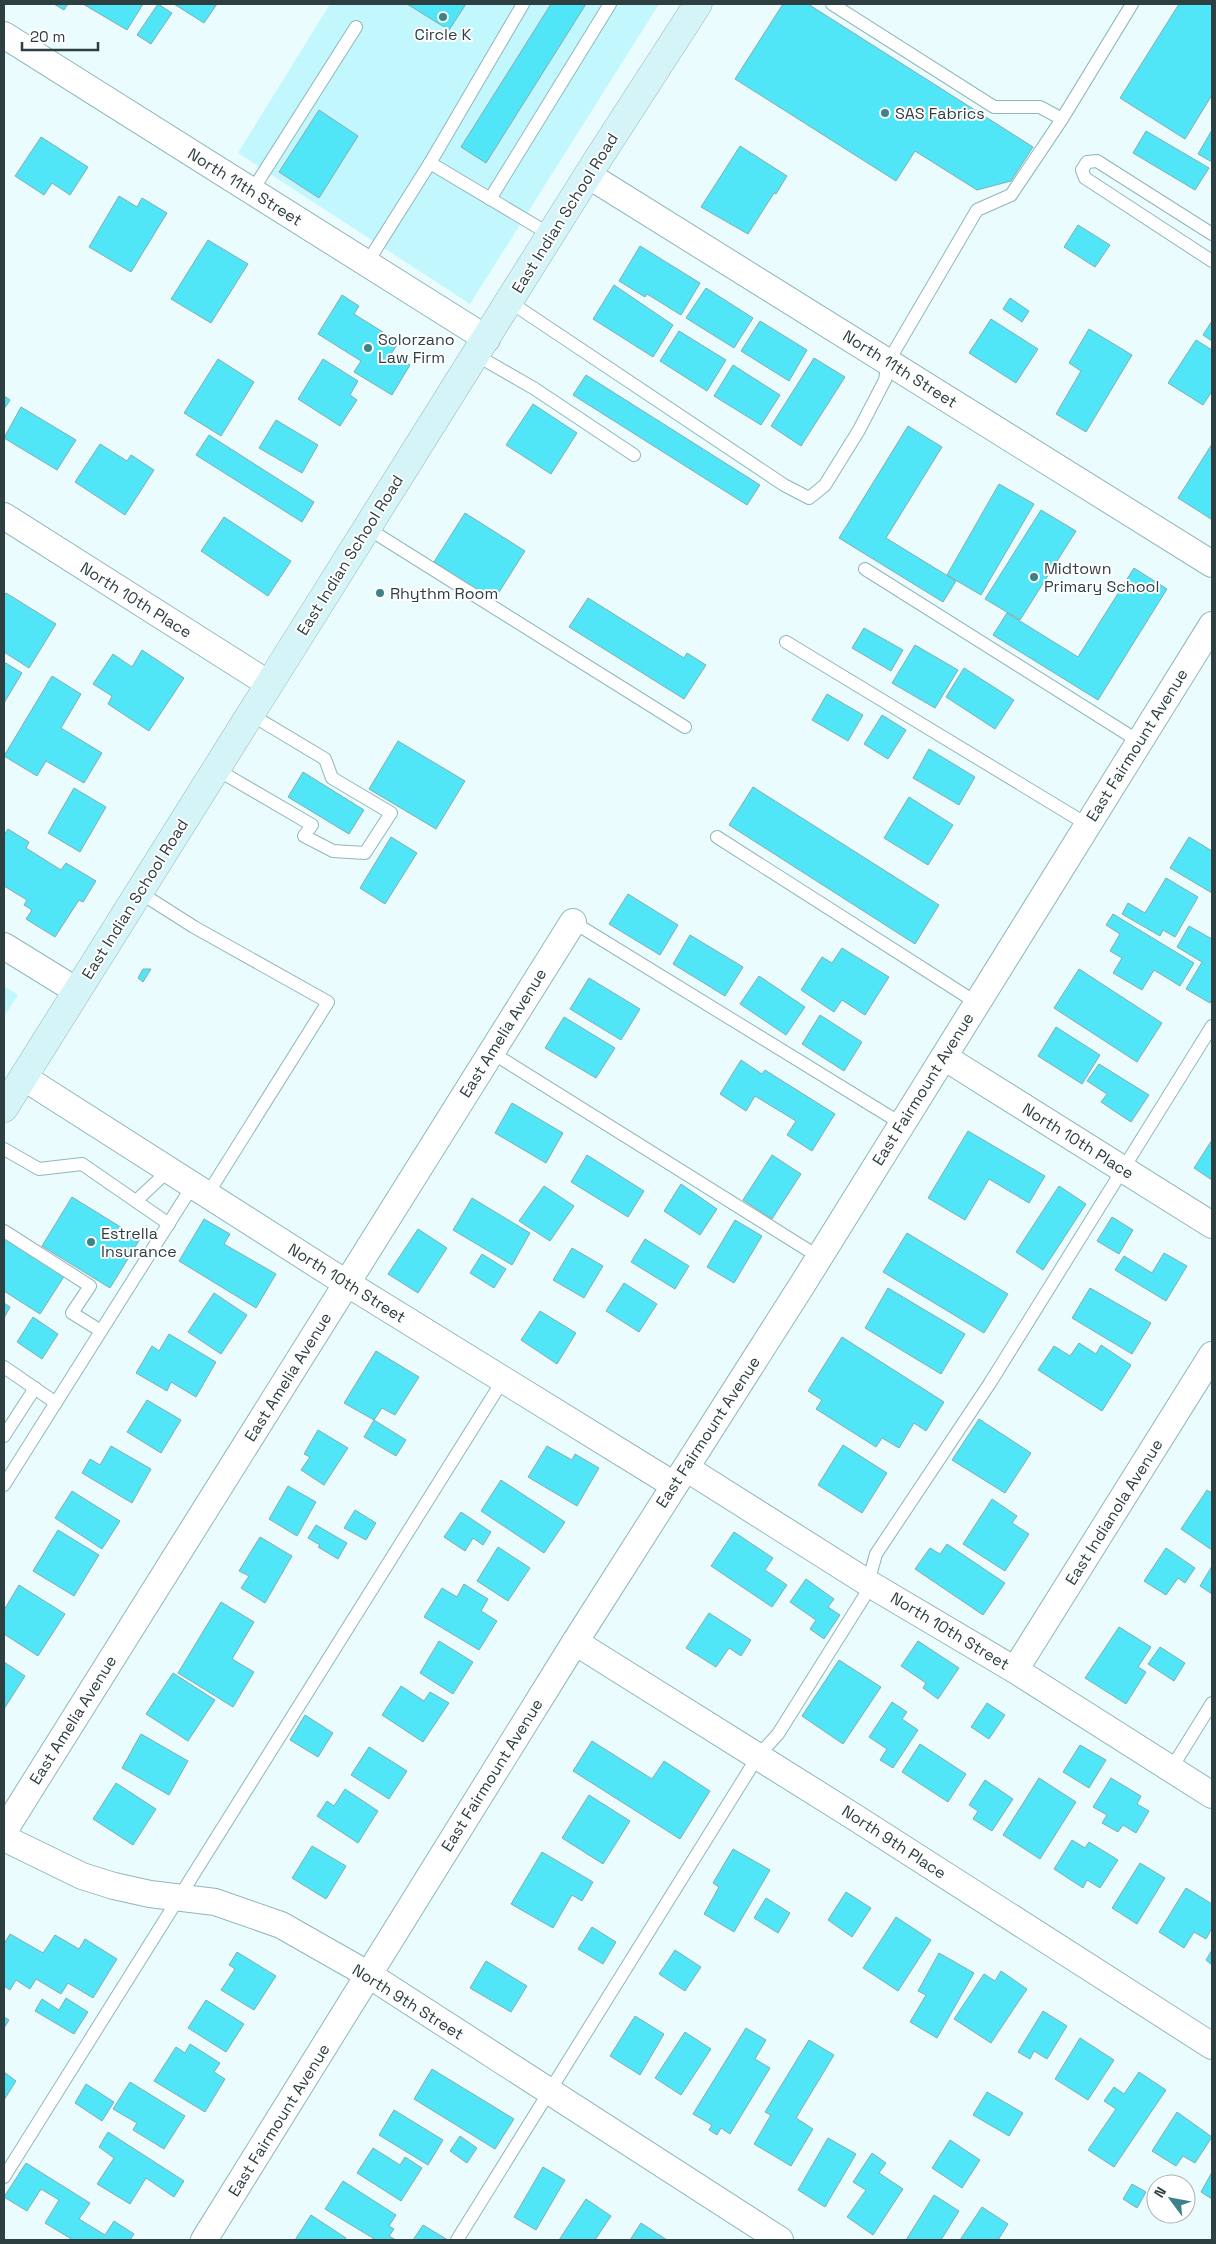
<svg xmlns="http://www.w3.org/2000/svg" width="1216" height="2244" viewBox="0 0 1216 2244" font-family="'Space Grotesk',sans-serif">
<rect width="100%" height="100%" fill="#ebfcfe"/>
<!-- built -->
<g fill="#c2f7fd">
<polygon points="330,4 659,4 470,304 238,153"/>
<polygon points="4,986 18,995 4,1017"/>
</g>
<!-- building -->
<g fill="#51e6f7" stroke="#84acb1">
<polygon points="54,4 68,4 64,10"/>
<polygon points="83,4 143,4 127,30"/>
<polygon points="158,4 172,13 151,44 137,35"/>
<polygon points="174,4 217,4 204,23"/>
<polygon points="407,4 466,4 449,30"/>
<polygon points="551,4 586,4 486,163 461,147"/>
<polygon points="783,4 808,4 1033,147 1011,181 977,190 915,151 896,181 735,79"/>
<polygon points="1179,4 1212,4 1212,95 1185,139 1120,98"/>
<polygon points="319,110 358,136 319,198 279,172"/>
<polygon points="1212,130 1212,162 1198,154"/>
<polygon points="1146,131 1209,168 1195,190 1133,153"/>
<polygon points="41,137 88,167 70,195 52,183 44,195 15,176"/>
<polygon points="740,146 787,176 776,194 774,193 748,234 701,207"/>
<polygon points="119,196 137,207 142,198 167,213 131,272 89,247"/>
<polygon points="1078,225 1110,245 1095,267 1064,247"/>
<polygon points="208,240 248,264 211,323 171,299"/>
<polygon points="640,246 700,283 681,315 647,294 645,297 619,281"/>
<polygon points="614,285 673,325 653,357 593,319"/>
<polygon points="706,288 753,318 734,348 686,318"/>
<polygon points="342,295 359,306 354,314 399,342 391,354 410,365 392,395 354,372 361,361 318,334"/>
<polygon points="1010,298 1029,311 1022,322 1003,309"/>
<polygon points="991,319 1038,349 1016,383 969,353"/>
<polygon points="760,321 807,350 789,381 741,351"/>
<polygon points="1212,321 1212,341 1203,335"/>
<polygon points="1089,329 1132,355 1086,432 1056,414 1081,371 1069,363"/>
<polygon points="679,331 726,360 707,391 660,361"/>
<polygon points="1196,340 1212,350 1212,391 1203,405 1168,383"/>
<polygon points="814,358 845,377 801,446 771,426"/>
<polygon points="218,359 254,382 221,436 184,413"/>
<polygon points="323,359 358,381 350,395 357,400 340,426 298,399"/>
<polygon points="733,365 780,395 761,425 714,396"/>
<polygon points="586,375 760,485 747,505 573,395"/>
<polygon points="4,396 10,400 4,409"/>
<polygon points="533,404 577,433 551,474 506,445"/>
<polygon points="21,407 76,440 57,470 4,438"/>
<polygon points="276,420 318,445 302,473 259,448"/>
<polygon points="908,426 942,447 886,538 956,581 943,602 839,538"/>
<polygon points="209,435 314,502 302,522 196,455"/>
<polygon points="100,444 127,461 131,455 154,470 125,515 75,482"/>
<polygon points="1212,444 1212,518 1211,519 1178,498"/>
<polygon points="999,484 1034,504 981,595 947,575"/>
<polygon points="1041,510 1076,531 1020,620 985,599"/>
<polygon points="465,513 525,551 494,600 434,562"/>
<polygon points="224,517 291,561 268,596 201,551"/>
<polygon points="1134,568 1167,589 1098,700 993,635 1007,613 1078,657"/>
<polygon points="6,593 56,624 29,668 4,652 4,596"/>
<polygon points="588,598 684,658 687,653 706,665 684,699 569,627"/>
<polygon points="864,628 903,650 891,671 852,648"/>
<polygon points="915,645 958,670 935,708 892,683"/>
<polygon points="142,650 184,678 149,731 108,704 112,696 93,684 113,654 132,667"/>
<polygon points="4,662 22,673 4,703"/>
<polygon points="964,668 1014,700 995,729 946,697"/>
<polygon points="52,676 81,694 61,728 102,753 84,783 46,761 37,776 4,756"/>
<polygon points="827,694 863,715 848,741 812,720"/>
<polygon points="882,715 906,730 888,759 864,744"/>
<polygon points="398,741 465,781 436,829 369,789"/>
<polygon points="929,749 975,777 959,805 913,778"/>
<polygon points="303,772 364,810 349,834 288,797"/>
<polygon points="753,787 939,905 915,944 729,825"/>
<polygon points="74,788 106,807 80,852 48,833"/>
<polygon points="909,797 953,825 928,865 884,838"/>
<polygon points="8,829 29,842 26,848 61,870 66,863 96,881 83,902 79,900 55,937 26,919 32,910 24,905 27,900 4,886 4,835"/>
<polygon points="391,837 417,853 385,904 360,888"/>
<polygon points="1189,837 1212,851 1212,893 1170,868"/>
<polygon points="1166,878 1198,897 1175,937 1163,930 1160,936 1122,914 1128,903 1145,913"/>
<polygon points="628,894 678,925 660,955 609,924"/>
<polygon points="1113,914 1194,963 1180,986 1154,970 1142,990 1113,973 1122,958 1110,951 1120,934 1106,925"/>
<polygon points="1189,926 1212,939 1212,999 1210,1003 1186,989 1202,962 1177,947"/>
<polygon points="690,935 743,967 725,996 673,964"/>
<polygon points="842,948 889,977 865,1015 842,1000 834,1012 801,990 822,957 832,963"/>
<polygon points="143,969 151,969 143,982 138,978"/>
<polygon points="1079,969 1162,1023 1137,1062 1054,1008"/>
<polygon points="759,976 805,1007 786,1035 740,1004"/>
<polygon points="589,978 640,1009 621,1040 570,1009"/>
<polygon points="820,1015 862,1042 844,1071 802,1044"/>
<polygon points="564,1017 615,1048 596,1078 545,1048"/>
<polygon points="1056,1027 1100,1055 1082,1084 1038,1056"/>
<polygon points="741,1060 762,1074 765,1070 835,1114 812,1151 787,1135 796,1121 755,1096 746,1111 720,1094"/>
<polygon points="1099,1064 1149,1095 1131,1122 1101,1102 1107,1094 1087,1081"/>
<polygon points="512,1103 563,1133 546,1163 495,1133"/>
<polygon points="968,1131 1045,1176 1029,1203 989,1179 965,1220 928,1198"/>
<polygon points="1212,1140 1212,1180 1194,1168"/>
<polygon points="587,1155 644,1191 628,1217 571,1182"/>
<polygon points="772,1155 801,1174 772,1219 743,1200"/>
<polygon points="681,1184 717,1209 700,1235 664,1211"/>
<polygon points="544,1186 574,1206 550,1241 519,1221"/>
<polygon points="1059,1186 1086,1204 1043,1270 1016,1252"/>
<polygon points="72,1197 140,1239 110,1288 42,1246"/>
<polygon points="472,1198 530,1233 512,1265 453,1230"/>
<polygon points="1112,1217 1133,1230 1119,1254 1097,1241"/>
<polygon points="204,1219 230,1234 224,1244 276,1274 256,1308 179,1261"/>
<polygon points="735,1220 762,1236 734,1283 707,1267"/>
<polygon points="418,1229 447,1248 418,1293 388,1274"/>
<polygon points="907,1233 1008,1294 984,1333 883,1272"/>
<polygon points="4,1236 65,1275 40,1314 4,1291"/>
<polygon points="645,1239 689,1266 675,1289 631,1262"/>
<polygon points="572,1248 603,1266 584,1298 553,1280"/>
<polygon points="1164,1253 1187,1266 1166,1301 1115,1270 1124,1256 1152,1273"/>
<polygon points="482,1254 506,1269 494,1288 470,1273"/>
<polygon points="624,1283 657,1304 639,1332 606,1311"/>
<polygon points="888,1288 965,1334 941,1374 865,1328"/>
<polygon points="1090,1288 1151,1323 1132,1354 1072,1318"/>
<polygon points="214,1293 247,1315 221,1354 188,1332"/>
<polygon points="4,1303 10,1307 4,1318"/>
<polygon points="540,1311 576,1333 557,1364 521,1340"/>
<polygon points="33,1317 58,1334 42,1359 17,1342"/>
<polygon points="169,1334 216,1362 196,1397 171,1382 167,1391 136,1373 152,1346 159,1351"/>
<polygon points="842,1337 944,1402 926,1431 914,1423 899,1448 882,1438 876,1447 816,1409 822,1400 808,1391"/>
<polygon points="1079,1343 1096,1354 1101,1345 1131,1365 1102,1411 1038,1370 1054,1346 1070,1356"/>
<polygon points="376,1351 419,1377 395,1415 382,1408 374,1420 344,1403"/>
<polygon points="147,1400 181,1420 161,1453 127,1432"/>
<polygon points="979,1419 1031,1453 1005,1493 952,1460"/>
<polygon points="374,1420 406,1440 396,1456 364,1437"/>
<polygon points="318,1430 348,1448 324,1485 301,1470 310,1457 304,1454"/>
<polygon points="843,1445 887,1473 862,1513 818,1485"/>
<polygon points="111,1446 151,1469 132,1503 82,1473 90,1459 100,1465"/>
<polygon points="547,1446 572,1460 575,1454 599,1468 577,1506 528,1477"/>
<polygon points="501,1480 565,1522 544,1553 481,1511"/>
<polygon points="288,1486 316,1502 297,1536 269,1519"/>
<polygon points="1207,1490 1212,1493 1212,1550 1181,1529"/>
<polygon points="72,1491 120,1521 102,1549 55,1518"/>
<polygon points="992,1499 1017,1516 1012,1523 1029,1534 1005,1571 963,1544"/>
<polygon points="355,1510 376,1523 366,1540 344,1528"/>
<polygon points="461,1512 491,1532 483,1545 473,1538 465,1551 444,1537"/>
<polygon points="316,1525 347,1543 338,1559 318,1547 320,1545 308,1538"/>
<polygon points="58,1530 99,1555 74,1596 33,1571"/>
<polygon points="734,1532 773,1558 765,1570 787,1585 772,1607 711,1566"/>
<polygon points="260,1537 292,1556 265,1603 241,1588 249,1576 239,1571"/>
<polygon points="947,1544 1005,1583 983,1615 915,1569 930,1548 940,1554"/>
<polygon points="498,1547 530,1568 508,1601 477,1581"/>
<polygon points="1166,1548 1195,1568 1185,1583 1178,1578 1166,1595 1144,1581"/>
<polygon points="1212,1566 1212,1594 1200,1586"/>
<polygon points="806,1579 834,1599 828,1607 840,1615 824,1639 810,1629 816,1620 790,1602"/>
<polygon points="464,1584 488,1599 481,1611 497,1621 479,1650 424,1617 442,1588 457,1597"/>
<polygon points="19,1585 65,1614 38,1656 4,1634 4,1610"/>
<polygon points="221,1602 254,1622 232,1659 254,1672 233,1707 178,1673"/>
<polygon points="709,1613 751,1640 741,1656 729,1648 716,1667 686,1648"/>
<polygon points="1119,1627 1151,1647 1138,1667 1146,1672 1126,1704 1085,1678"/>
<polygon points="439,1641 473,1662 453,1694 420,1673"/>
<polygon points="918,1641 959,1668 938,1699 923,1688 926,1683 901,1666"/>
<polygon points="1160,1647 1185,1663 1174,1681 1148,1664"/>
<polygon points="839,1660 881,1687 843,1744 802,1716"/>
<polygon points="4,1662 25,1676 4,1709"/>
<polygon points="173,1673 215,1700 188,1741 146,1714"/>
<polygon points="401,1686 424,1701 430,1692 449,1703 423,1742 382,1715"/>
<polygon points="892,1702 907,1712 902,1719 918,1730 893,1768 880,1760 887,1749 869,1737"/>
<polygon points="987,1703 1005,1715 989,1739 971,1727"/>
<polygon points="305,1715 333,1733 318,1757 290,1740"/>
<polygon points="141,1734 188,1761 169,1795 122,1768"/>
<polygon points="592,1741 652,1779 664,1761 710,1791 680,1839 573,1771"/>
<polygon points="920,1744 966,1774 948,1802 902,1772"/>
<polygon points="1080,1745 1106,1760 1089,1788 1063,1772"/>
<polygon points="369,1747 407,1771 389,1799 351,1775"/>
<polygon points="1039,1778 1076,1802 1040,1859 1003,1835"/>
<polygon points="1111,1778 1141,1796 1137,1804 1149,1811 1136,1833 1123,1825 1118,1832 1102,1823 1107,1815 1093,1807"/>
<polygon points="985,1780 1013,1799 992,1831 973,1819 978,1811 969,1805"/>
<polygon points="116,1783 156,1809 133,1845 93,1819"/>
<polygon points="345,1789 378,1811 358,1843 317,1816 327,1801 334,1806"/>
<polygon points="589,1795 630,1821 603,1864 562,1838"/>
<polygon points="1072,1840 1085,1848 1089,1842 1118,1860 1100,1888 1087,1880 1083,1888 1054,1869"/>
<polygon points="312,1846 346,1866 326,1899 292,1878"/>
<polygon points="733,1849 770,1870 734,1932 704,1914 719,1887 713,1883"/>
<polygon points="542,1852 593,1882 582,1901 572,1895 553,1928 511,1904"/>
<polygon points="1140,1863 1165,1878 1137,1924 1112,1908"/>
<polygon points="1186,1888 1212,1904 1212,1928 1206,1939 1194,1932 1184,1948 1159,1932"/>
<polygon points="846,1892 871,1908 852,1937 828,1920"/>
<polygon points="766,1898 790,1913 778,1933 754,1918"/>
<polygon points="896,1917 931,1940 898,1991 863,1968"/>
<polygon points="592,1927 616,1942 603,1964 578,1949"/>
<polygon points="10,1934 43,1953 55,1935 79,1949 85,1939 117,1959 93,1998 68,1983 61,1994 36,1979 30,1989 16,1980 10,1990 4,1986 4,1944"/>
<polygon points="675,1950 701,1967 685,1991 659,1974"/>
<polygon points="1212,1950 1212,1965 1206,1960"/>
<polygon points="237,1952 276,1976 254,2010 221,1990 235,1969 229,1965"/>
<polygon points="939,1953 974,1973 937,2038 910,2022 926,1995 918,1991"/>
<polygon points="486,1961 527,1986 511,2012 470,1988"/>
<polygon points="1001,1971 1027,1989 991,2043 954,2019 984,1974 995,1981"/>
<polygon points="66,1998 88,2012 74,2034 35,2011 42,1999 59,2010"/>
<polygon points="206,2000 244,2024 226,2052 188,2028"/>
<polygon points="1043,2011 1067,2026 1047,2059 1034,2051 1030,2059 1018,2052"/>
<polygon points="635,2016 664,2034 640,2075 610,2056"/>
<polygon points="4,2017 9,2020 4,2028"/>
<polygon points="746,2028 766,2040 755,2059 770,2068 730,2134 721,2128 717,2135 709,2130 712,2125 693,2114"/>
<polygon points="685,2032 711,2049 681,2095 655,2078"/>
<polygon points="1080,2038 1114,2060 1088,2100 1055,2079"/>
<polygon points="809,2040 834,2055 796,2118 813,2129 791,2166 754,2144 771,2115 765,2112"/>
<polygon points="190,2044 220,2063 214,2072 225,2079 205,2112 154,2081 176,2047 185,2053"/>
<polygon points="432,2069 514,2119 495,2149 414,2099"/>
<polygon points="4,2072 16,2081 4,2100"/>
<polygon points="1139,2072 1166,2090 1114,2167 1088,2150 1116,2109 1104,2101 1114,2087 1124,2094"/>
<polygon points="130,2082 185,2116 164,2149 133,2130 137,2123 113,2109"/>
<polygon points="86,2084 114,2102 102,2121 75,2103"/>
<polygon points="987,2092 1023,2113 1009,2136 973,2115"/>
<polygon points="394,2110 443,2140 428,2165 379,2135"/>
<polygon points="1177,2112 1212,2137 1195,2163 1183,2156 1176,2166 1152,2151"/>
<polygon points="108,2132 184,2181 174,2197 146,2178 130,2204 97,2184 114,2158 99,2147"/>
<polygon points="460,2136 477,2148 467,2163 450,2151"/>
<polygon points="828,2138 856,2154 825,2207 798,2190"/>
<polygon points="950,2140 980,2160 962,2188 932,2168"/>
<polygon points="373,2148 400,2165 405,2157 422,2168 401,2201 357,2173"/>
<polygon points="872,2153 886,2163 879,2173 903,2189 873,2235 847,2217 866,2190 853,2182"/>
<polygon points="26,2163 90,2203 79,2219 105,2235 114,2221 134,2234 130,2240 73,2240 45,2223 59,2200 41,2189 27,2211 4,2197"/>
<polygon points="543,2167 565,2180 536,2230 514,2217"/>
<polygon points="1212,2172 1212,2199 1201,2192"/>
<polygon points="343,2181 396,2215 389,2226 394,2229 389,2236 396,2240 376,2240 325,2209"/>
<polygon points="1132,2184 1146,2192 1137,2208 1123,2199"/>
<polygon points="934,2195 959,2211 941,2240 906,2240"/>
<polygon points="586,2199 611,2216 595,2240 559,2240"/>
<polygon points="982,2207 1008,2224 998,2240 960,2240"/>
<polygon points="311,2215 346,2238 345,2240 295,2240"/>
<polygon points="641,2223 667,2240 630,2240"/>
<polygon points="423,2225 448,2240 413,2240"/>
</g>
<g fill="none" stroke-linecap="round" stroke-linejoin="round">
<defs>
<g id="service">
<polyline points="832,4 994,107 1040,107 1062,119"/>
<polyline points="430,163 551,235"/>
<polyline points="252,191 356,27"/>
<polyline points="490,199 610,4"/>
<polyline points="1212,234 1097,161 1087,162 1082,170 1085,178 1212,261"/>
<polyline points="367,263 430,163 523,4"/>
<polyline points="510,302 784,485 809,498 825,485 859,430 885,380 888,362 977,210 1011,195 1062,119 1132,4"/>
<polyline points="476,355 535,389 634,455"/>
<polyline points="367,528 685,727"/>
<polyline points="865,569 1140,742"/>
<polyline points="786,642 1088,825"/>
<polyline points="216,769 312,825 304,836 333,851 365,853 391,813 332,778 325,759 250,714"/>
<polyline points="717,837 977,1003"/>
<polyline points="139,892 194,927 328,1002 207,1195"/>
<polyline points="573,922 902,1124"/>
<polyline points="491,1052 819,1257"/>
<polyline points="4,1149 39,1169 82,1164 169,1224"/>
<polyline points="136,1201 169,1170"/>
<polyline points="4,1231 90,1286 72,1313 101,1331"/>
<polyline points="4,1367 56,1403"/>
<polyline points="4,1436 35,1388"/>
<polyline points="4,1485 193,1185"/>
<polyline points="1171,1769 1212,1703"/>
<polyline points="4,2177 503,1380"/>
<polyline points="457,2240 758,1756 778,1734 864,1597 876,1554 990,1383 1212,1026"/>
</g>
<g id="minor">
<polyline points="4,35 487,339"/>
<polyline points="588,175 1212,564"/>
<polyline points="4,516 269,684"/>
<polyline points="4,946 77,991"/>
<polyline points="944,1057 1212,1225"/>
<polyline points="23,1077 327,1271 674,1485"/>
<polyline points="686,1468 868,1583 1015,1670 1212,1795"/>
<polyline points="575,1642 856,1818 1212,2046"/>
<polyline points="1015,1670 1212,1355"/>
<polyline points="4,1831 573,922"/>
<polyline points="4,1838 82,1876 114,1886 150,1894 215,1902 281,1925 369,1975 780,2240"/>
<polyline points="204,2240 575,1642 804,1282 1212,625"/>
</g>
<polyline id="secondary" points="4,1108 596,162 698,4"/>
</defs>
<!-- service casing -->
<use href="#service" stroke="#8fb7bc" stroke-width="14"/>
<!-- minor casing -->
<use href="#minor" stroke="#8fb7bc" stroke-width="28"/>
<!-- secondary casing -->
<use href="#secondary" stroke="#8fb7bc" stroke-width="29"/>
<!-- service -->
<use href="#service" stroke="#fff" stroke-width="12"/>
<!-- minor -->
<use href="#minor" stroke="#fff" stroke-width="26"/>
<!-- secondary -->
<use href="#secondary" stroke="#d5f4f8" stroke-width="28"/>
</g>
<!-- markers -->
<g fill="#3b828a" stroke="#fff" stroke-width="2">
<circle cx="443" cy="17" r="5"/>
<circle cx="885" cy="113" r="5"/>
<circle cx="368" cy="348" r="5"/>
<circle cx="1034" cy="577" r="5"/>
<circle cx="380" cy="593" r="5"/>
<circle cx="91" cy="1242" r="5"/>
</g>
<g text-anchor="middle" dominant-baseline="central" stroke-width="4" stroke-linejoin="round" paint-order="stroke">
<!-- poi labels -->
<g font-size="16" fill="#2e3f41" stroke="#fff" text-anchor="start">
<text x="443" y="34" text-anchor="middle">Circle K</text>
<text x="895" y="113">SAS Fabrics</text>
<text x="378" y="339">Solorzano<tspan x="378" dy="18">Law Firm</tspan></text>
<text x="1044" y="568">Midtown<tspan x="1044" dy="18">Primary School</tspan></text>
<text x="390" y="593">Rhythm Room</text>
<text x="101" y="1233">Estrella<tspan x="101" dy="18">Insurance</tspan></text>
</g>
<!-- street labels -->
<g font-size="16" fill="#2e3f41" stroke="#fff">
<text transform="translate(245 187) rotate(32)">North 11th Street</text>
<text transform="translate(565 213) rotate(-58)">East Indian School Road</text>
<text transform="translate(900 369) rotate(32)">North 11th Street</text>
<text transform="translate(350 555) rotate(-58)">East Indian School Road</text>
<text transform="translate(136 600) rotate(32)">North 10th Place</text>
<text transform="translate(1137 745) rotate(-58)">East Fairmount Avenue</text>
<text transform="translate(135 899) rotate(-58)">East Indian School Road</text>
<text transform="translate(503 1033) rotate(-58)">East Amelia Avenue</text>
<text transform="translate(923 1089) rotate(-58)">East Fairmount Avenue</text>
<text transform="translate(1078 1141) rotate(32)">North 10th Place</text>
<text transform="translate(347 1283) rotate(32)">North 10th Street</text>
<text transform="translate(288 1377) rotate(-58)">East Amelia Avenue</text>
<text transform="translate(708 1432) rotate(-57)">East Fairmount Avenue</text>
<text transform="translate(1114 1512) rotate(-58)">East Indianola Avenue</text>
<text transform="translate(950 1631) rotate(31)">North 10th Street</text>
<text transform="translate(73 1720) rotate(-58)">East Amelia Avenue</text>
<text transform="translate(492 1775) rotate(-58)">East Fairmount Avenue</text>
<text transform="translate(894 1842) rotate(33)">North 9th Place</text>
<text transform="translate(408 2002) rotate(32)">North 9th Street</text>
<text transform="translate(279 2120) rotate(-58)">East Fairmount Avenue</text>
</g>
</g>
<!-- border -->
<rect width="1216" height="2244" fill="none" stroke="#2e3f41" stroke-width="10"/>
<!-- north arrow -->
<g transform="translate(1171 2199) rotate(302)"><circle r="24" fill="#ffffff" stroke="#abb2b3"/>
<path d="M0-4L9 19L0 12L-9 19Z" fill="#3b828a"/>
<text y="-8" font-size="14" font-weight="bold" text-anchor="middle" fill="#2e3f41">N</text>
</g>
<!-- scale -->
<path d="M22 42v8h76v-8" fill="none" stroke="#2e3f41" stroke-width="2.5"/>
<text x="30" y="42" font-size="15" fill="#2e3f41" stroke="#ffffff" stroke-width="4" paint-order="stroke">20 m</text>
</svg>
